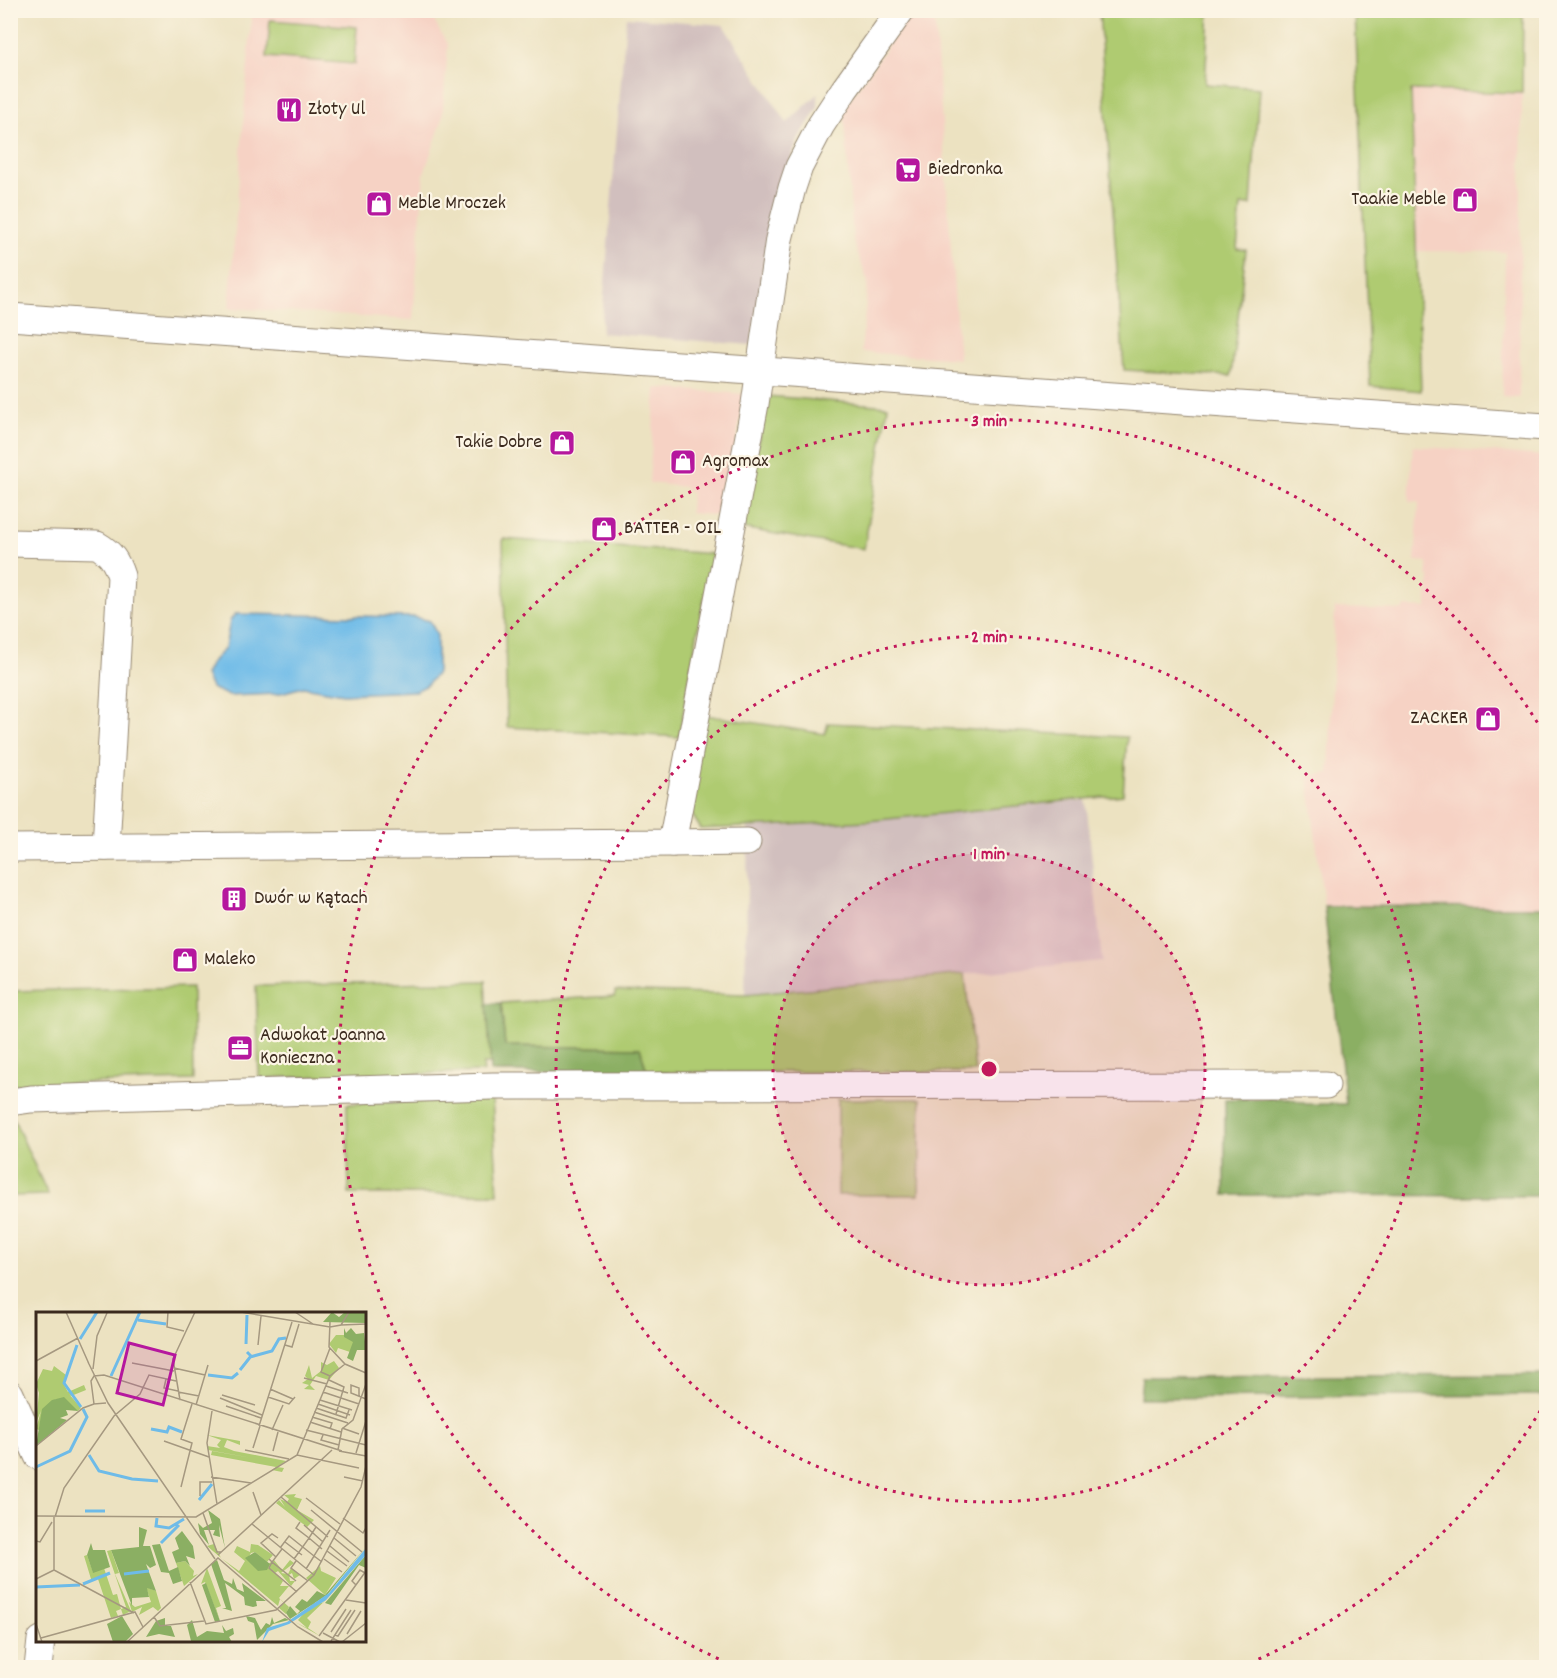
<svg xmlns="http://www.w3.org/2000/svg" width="1557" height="1678" viewBox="0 0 1557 1678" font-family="Dekko,sans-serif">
<rect width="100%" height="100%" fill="#fcf5e5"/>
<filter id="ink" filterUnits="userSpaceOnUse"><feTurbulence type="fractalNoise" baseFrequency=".0167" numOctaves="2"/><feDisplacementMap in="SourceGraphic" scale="12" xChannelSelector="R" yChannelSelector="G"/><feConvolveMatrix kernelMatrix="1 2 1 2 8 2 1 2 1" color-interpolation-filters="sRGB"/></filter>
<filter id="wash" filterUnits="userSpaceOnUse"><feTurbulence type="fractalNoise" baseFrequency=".008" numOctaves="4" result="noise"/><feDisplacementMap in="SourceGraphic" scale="24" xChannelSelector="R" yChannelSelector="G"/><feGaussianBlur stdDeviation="1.35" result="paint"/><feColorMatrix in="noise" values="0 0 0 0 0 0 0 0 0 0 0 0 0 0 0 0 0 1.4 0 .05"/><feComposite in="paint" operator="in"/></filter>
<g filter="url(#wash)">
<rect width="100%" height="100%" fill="#ece2c1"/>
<!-- built -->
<g fill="#f6d2c4">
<polygon points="252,11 436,11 435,23 448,45 442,121 424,173 413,320 229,308"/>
<polygon points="912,11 934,11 959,359 861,352 868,282 853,240 844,108"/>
<polygon points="1411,89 1522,93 1519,398 1502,397 1505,252 1416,251"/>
<polygon points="656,388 745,394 722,516 690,513 691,492 685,491 685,487 649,483"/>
<polygon points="1413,446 1546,456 1546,907 1324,906 1308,776 1329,773 1335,608 1404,610 1404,607 1427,608 1427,593 1429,592 1429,587 1430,577 1427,577 1428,562 1415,561 1419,502 1409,501"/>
</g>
<!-- industrial -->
<g fill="#d1bfbe">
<polygon points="626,17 723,25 787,123 818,94 818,107 798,140 782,183 751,345 601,333"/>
<polygon points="1086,800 1102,961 745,995 748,828 868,821"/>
</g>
<!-- green -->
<g fill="#afcb71" stroke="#757a48" stroke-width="1.5">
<polygon points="321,11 424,10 424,17"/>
<polygon points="1099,11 1209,11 1205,84 1259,88 1251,205 1241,205 1237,249 1246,250 1231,376 1124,370"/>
<polygon points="1355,11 1523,11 1522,93 1411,90 1421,391 1370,386"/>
<polygon points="270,20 357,27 354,64 267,57"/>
<polygon points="767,396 888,406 864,549 741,528"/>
<polygon points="503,539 714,554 701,613 679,737 507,727"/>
<polygon points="705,715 825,734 828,723 1127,737 1123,795 868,821 701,829 687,807"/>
<polygon points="965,974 975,1072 647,1072 640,1048 505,1046 501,1003 615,996 615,991 745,995"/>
<polygon points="486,981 491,1064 483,1064 484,1072 259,1078 256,986"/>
<polygon points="192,987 193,1080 11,1085 11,991"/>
<polygon points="492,1098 498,1194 349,1194 347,1104"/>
<polygon points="838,1099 921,1099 919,1195 838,1195"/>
<polygon points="11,1113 48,1195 11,1196"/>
</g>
<!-- forest -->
<g fill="#8baf63" stroke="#636c40" stroke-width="1.5">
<polygon points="1324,906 1546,907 1546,1196 1225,1195 1225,1099 1290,1098 1306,1104 1346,1104"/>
<polygon points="501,1003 505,1046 640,1048 647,1072 491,1072 487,1004"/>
<polygon points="1546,1375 1546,1395 1140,1398 1142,1377"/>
</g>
<!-- water -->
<polygon fill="#6ebbe8" stroke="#547283" stroke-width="1.5" points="235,614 414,617 430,621 437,635 437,673 426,686 415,691 344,694 303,687 277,694 229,696 211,688 205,675 211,663 225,648 230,621"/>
</g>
<g filter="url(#ink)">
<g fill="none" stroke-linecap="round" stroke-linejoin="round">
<defs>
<g id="minor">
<polyline points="10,317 1546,427"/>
<path d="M10 543 97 545C111 553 116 561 121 576L106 847"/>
<polyline points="672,843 747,842"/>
<polyline points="10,848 672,843 755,404 779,239 792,188 799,167 821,125 844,90 901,10"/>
<polyline points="10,1102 31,1099 493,1086 1326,1085"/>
<polyline points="10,1394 38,1456"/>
<polyline points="38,1668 41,1640"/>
</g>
</defs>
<!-- minor casing -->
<use href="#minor" stroke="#948670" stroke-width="29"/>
<!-- minor -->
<use href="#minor" stroke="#fff" stroke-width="27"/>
</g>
</g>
<!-- distance rings -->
<circle cx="989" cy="1069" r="216" fill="#c2185b" fill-opacity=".12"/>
<g fill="none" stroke="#c2185b" stroke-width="3" stroke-dasharray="3 6">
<circle cx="989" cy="1069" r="216"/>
<circle cx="989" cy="1069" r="433"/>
<path d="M1545 1403A649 649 0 0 1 1243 1666M735 1666A649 649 0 1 1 1545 735"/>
</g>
<!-- icons -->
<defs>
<symbol id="restaurant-square" viewBox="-11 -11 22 22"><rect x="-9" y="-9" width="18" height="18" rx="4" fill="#b5179e" stroke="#fcf5e5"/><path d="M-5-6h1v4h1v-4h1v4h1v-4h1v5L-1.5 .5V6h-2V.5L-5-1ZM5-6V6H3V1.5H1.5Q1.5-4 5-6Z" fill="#fff"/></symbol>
<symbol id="supermarket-square" viewBox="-11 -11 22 22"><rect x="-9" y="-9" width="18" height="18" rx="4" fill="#b5179e" stroke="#fcf5e5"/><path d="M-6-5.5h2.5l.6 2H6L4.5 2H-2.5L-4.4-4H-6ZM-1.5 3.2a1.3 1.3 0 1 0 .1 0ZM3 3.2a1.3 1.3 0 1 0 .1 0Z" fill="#fff"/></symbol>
<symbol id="shop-square" viewBox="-11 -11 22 22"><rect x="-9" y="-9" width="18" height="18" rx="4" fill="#b5179e" stroke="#fcf5e5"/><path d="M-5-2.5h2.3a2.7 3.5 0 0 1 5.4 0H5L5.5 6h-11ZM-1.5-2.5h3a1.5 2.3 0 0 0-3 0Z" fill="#fff"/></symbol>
<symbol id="building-square" viewBox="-11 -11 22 22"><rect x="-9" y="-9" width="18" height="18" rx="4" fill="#b5179e" stroke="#fcf5e5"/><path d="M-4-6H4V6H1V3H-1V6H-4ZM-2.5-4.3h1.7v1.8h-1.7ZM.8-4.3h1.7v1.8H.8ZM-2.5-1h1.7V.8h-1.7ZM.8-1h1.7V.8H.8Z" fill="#fff"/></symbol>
<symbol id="office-square" viewBox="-11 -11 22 22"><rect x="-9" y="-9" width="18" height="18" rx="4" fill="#b5179e" stroke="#fcf5e5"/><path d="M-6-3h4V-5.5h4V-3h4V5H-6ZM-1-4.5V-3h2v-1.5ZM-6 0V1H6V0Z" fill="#fff"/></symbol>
</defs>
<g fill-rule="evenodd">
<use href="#restaurant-square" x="274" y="95" width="30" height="30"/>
<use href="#supermarket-square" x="893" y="155" width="30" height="30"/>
<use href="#shop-square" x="1450" y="185" width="30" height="30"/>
<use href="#shop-square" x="364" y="189" width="30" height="30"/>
<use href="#shop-square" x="547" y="428" width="30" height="30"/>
<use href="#shop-square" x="668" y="447" width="30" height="30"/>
<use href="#shop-square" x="589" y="514" width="30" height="30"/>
<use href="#shop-square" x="1473" y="704" width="30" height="30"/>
<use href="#building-square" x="219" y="884" width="30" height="30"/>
<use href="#shop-square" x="170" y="945" width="30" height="30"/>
<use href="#office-square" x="225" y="1033" width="30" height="30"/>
</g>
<g text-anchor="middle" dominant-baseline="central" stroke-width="4.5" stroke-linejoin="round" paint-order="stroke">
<!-- poi labels -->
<g font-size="20" fill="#3b2a1e" stroke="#fcf5e5" text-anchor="start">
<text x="308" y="110">Złoty Ul</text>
<text x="928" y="170">Biedronka</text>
<text x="1446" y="200" text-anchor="end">Taakie Meble</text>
<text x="398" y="204">Meble Mroczek</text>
<text x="542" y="443" text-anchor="end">Takie Dobre</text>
<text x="702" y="462">Agromax</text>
<text x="624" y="529">BATTER - OIL</text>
<text x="1468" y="719" text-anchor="end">ZACKER</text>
<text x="254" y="899">Dwór w Kątach</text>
<text x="204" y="960">Maleko</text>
<text x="260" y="1036">Adwokat Joanna<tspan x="260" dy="23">Konieczna</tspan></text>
</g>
</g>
<!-- overview -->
<g transform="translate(36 1312)">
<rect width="330" height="330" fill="#ece2c1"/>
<path d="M300 23H308L324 30H318L314 40 302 36 300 41 293 32ZM298 49 303 56 293 68 280 64 274 73 279 78 268 77 273 73 266 71 272 67 269 64 273 53 276 66 285 59V50L291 53ZM18 54 30 63 27 71 32 80 48 73 50 78 35 84 33 82 45 96 42 99 20 87 7 97 3 118 0 117 5 99 0 111 3 81 0 72 7 57 16 59ZM171 123 204 129V133L191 128 188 135 198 139 250 149 241 155 248 156 246 160 236 158 240 155 175 143 176 139 216 146 172 138 171 134 184 136 181 133 185 128ZM260 182 258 185 266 187 261 198 278 208 271 215 240 191 243 188 249 195 244 187 251 190 253 187 248 183ZM178 232 185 246 203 259 209 249 198 240 201 234 214 240 215 232 222 233 237 243 231 250 219 240 215 241 212 246 225 257 238 248 246 258 254 248 258 251 245 261 252 262 255 256 264 263 258 267 256 261 253 263 254 269H259L255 274 242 259 239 261 247 269 244 274H253L243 286 253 295 250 302 243 296 248 291 244 287 242 294 171 234ZM75 238 83 261 79 262 95 299 87 303 85 297 90 295 71 239ZM51 243 57 260 68 256 77 283 81 282 85 297 80 299 82 304 75 306 62 267H55L48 244ZM149 249 158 259 157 264 162 262 148 274 140 251ZM284 254 285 259 300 266 289 283 270 266ZM171 256 185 294 180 296 184 309 169 270 165 272ZM110 275 120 279 125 296 122 299 117 295 103 303 106 295 96 300 93 290 99 295 115 290ZM295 283 271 306 275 310 272 316 284 324 259 310 271 316 262 308 277 291H286Z" fill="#afcb71"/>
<path d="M296 0 303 5 309 0H330V11L287 10ZM308 16 310 21 315 16 320 22 328 21 330 38H321L317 49 311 46 317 30 308 25ZM28 85 42 99 30 98 32 103 24 106 31 108 0 134 6 97 16 88ZM172 198 184 207 189 236 183 213 184 225 177 223 179 218H168L173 233 159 216 164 222 162 211 167 216 176 211ZM103 215 111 218 107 234H114L120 253 114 256 110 252 120 279 111 276 113 285 96 286V294L75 238 103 235ZM146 219 157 234 159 247 150 244 154 254 149 249 140 251 136 240 143 237 139 226ZM55 231 57 238H69L74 255 57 261 51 243ZM124 232 133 259 142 255 146 269 137 272 133 261 125 260 116 233ZM330 235 291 283 254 307 250 301 254 294 261 302 264 299 259 295 266 287 271 290 281 279 289 283ZM219 240 234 252 231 258 222 259 209 246ZM330 243V256L323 253 295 293 289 291ZM181 248 188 268 196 272 197 266 201 277 208 280 206 271 230 289H220L221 294 217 295 209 293 208 285 189 271 196 299 186 296H190L175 252ZM170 271 184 309 179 310 166 273ZM86 304 97 322 89 330H77L71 312ZM210 304 219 306 225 318 230 311 234 313 236 305 238 311 249 306 253 308 237 312 221 328 218 311 212 309ZM129 306V314H135L139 325 123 322 110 325 120 309ZM156 308 161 325 171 319 188 321 186 313 190 319 197 316 198 322 193 325 196 330 155 329 151 313Z" fill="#8baf63"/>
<path d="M330 236V243L290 288 253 312 233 319 226 330 231 316 251 310 293 281Z" fill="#6ebbe8"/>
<path fill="none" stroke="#6ebbe8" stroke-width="3" d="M102 8 130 12M44 27 61 0M210 32 211 3M41 33 28 71 45 95M214 45 236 39 243 27 250 26M204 58 215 44 211 40M172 63 196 66 202 61M75 64 104 0M115 117 131 120 133 115 146 120M53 143 63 159 96 167 122 169M0 155 34 139 51 105 47 97M163 188 176 172M49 199H69M121 206 120 214 133 216 148 207M125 231 143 213M88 262 113 259M47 272 74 261M0 275 44 273"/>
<path fill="none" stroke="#a59880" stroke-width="1.5" d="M30 0 53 52M132 0 131 15 148 19M205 0 294 15 305 13 313 0M259 0 277 12M294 10 293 35 309 52 330 61M305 13 330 12M222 33 225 4M249 33 256 35 263 12M0 49 42 26M52 50 72 91 179 247M96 51 138 59M138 56 169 63M57 57 61 24 71 1M294 64 285 60 294 36M268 66 291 72M130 67 128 76 142 79M293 68 308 75 300 102M290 74 312 81M234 77 257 87M142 80 163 84M287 80 323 92M186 83 219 93M323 84V76L315 73V81L330 87M232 85 253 92 259 85M184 86 226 103M144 88 137 47 159 0M284 88 316 98M70 91 58 92 55 69 58 64 68 63 306 139M282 92 314 103M160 93 172 53M190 94 225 106M280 96 310 106 313 98M176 99 171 131 181 192M278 100 312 111M276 105 296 111 294 117M274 110 305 120M223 114 256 10M306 116 323 122M236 118 247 93M270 118 330 133M287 123 285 128 303 133M128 129 173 145M0 134 47 96 58 92M217 136 224 114M209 138 253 147M302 138 306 117 317 108 330 72M237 139 242 120M303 139 330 144M320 141 330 109M261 143 294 64 309 52M175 165 215 171M308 165 327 169M145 175 156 131 145 127 156 92M217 180 225 203M164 184V170H176M245 185 292 225M270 186 304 212M275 198 326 240M167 201 181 240H185M0 204 160 205 261 143 323 156M18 205V258L98 301M19 205 28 176 78 104 104 82 113 63 140 69M307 206 327 221 330 216M264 210 260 216 273 226 280 215M216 212 278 263M268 213 287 230M298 226 320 244M0 229 4 230 16 210M249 230 266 243M294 234 313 250M244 236 253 224 278 244 294 218M246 237 236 250 260 269M291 239 311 254M182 243 296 138M240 245 225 231 236 222 242 226M233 247 236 250 233 256 261 280M258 247 273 226 286 237M288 247 306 260M260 249 255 256 272 269M270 257 278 244 286 250M0 267 18 258M154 270 170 312 240 298 278 263 325 175 330 154M320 273 316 269 324 258 329 261M310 288 330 291M118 305 124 314 168 309M0 312 6 330M295 320 310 297M287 321 304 330M311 322 325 299M299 323 302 324 319 298M283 324 330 259M5 326 99 300 107 315M295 329 315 298M91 330 182 246 262 315 287 330M306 330 330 311"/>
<path fill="#b5179e" fill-opacity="0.15" stroke="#b5179e" stroke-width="3" d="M93 31 139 43 127 93 81 81Z"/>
<rect width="330" height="330" fill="none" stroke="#3b2a1e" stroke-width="3"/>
</g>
<circle cx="989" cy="1069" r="9" fill="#c2185b" stroke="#fcf5e5" stroke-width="3"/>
<g font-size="18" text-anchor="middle" font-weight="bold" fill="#c2185b" stroke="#fcf5e5" stroke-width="4.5" stroke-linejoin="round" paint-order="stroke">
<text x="989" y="426">3 min</text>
<text x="989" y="642">2 min</text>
<text x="989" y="859">1 min</text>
</g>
<!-- margin -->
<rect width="1557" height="1678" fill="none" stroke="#fcf5e5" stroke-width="36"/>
</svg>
